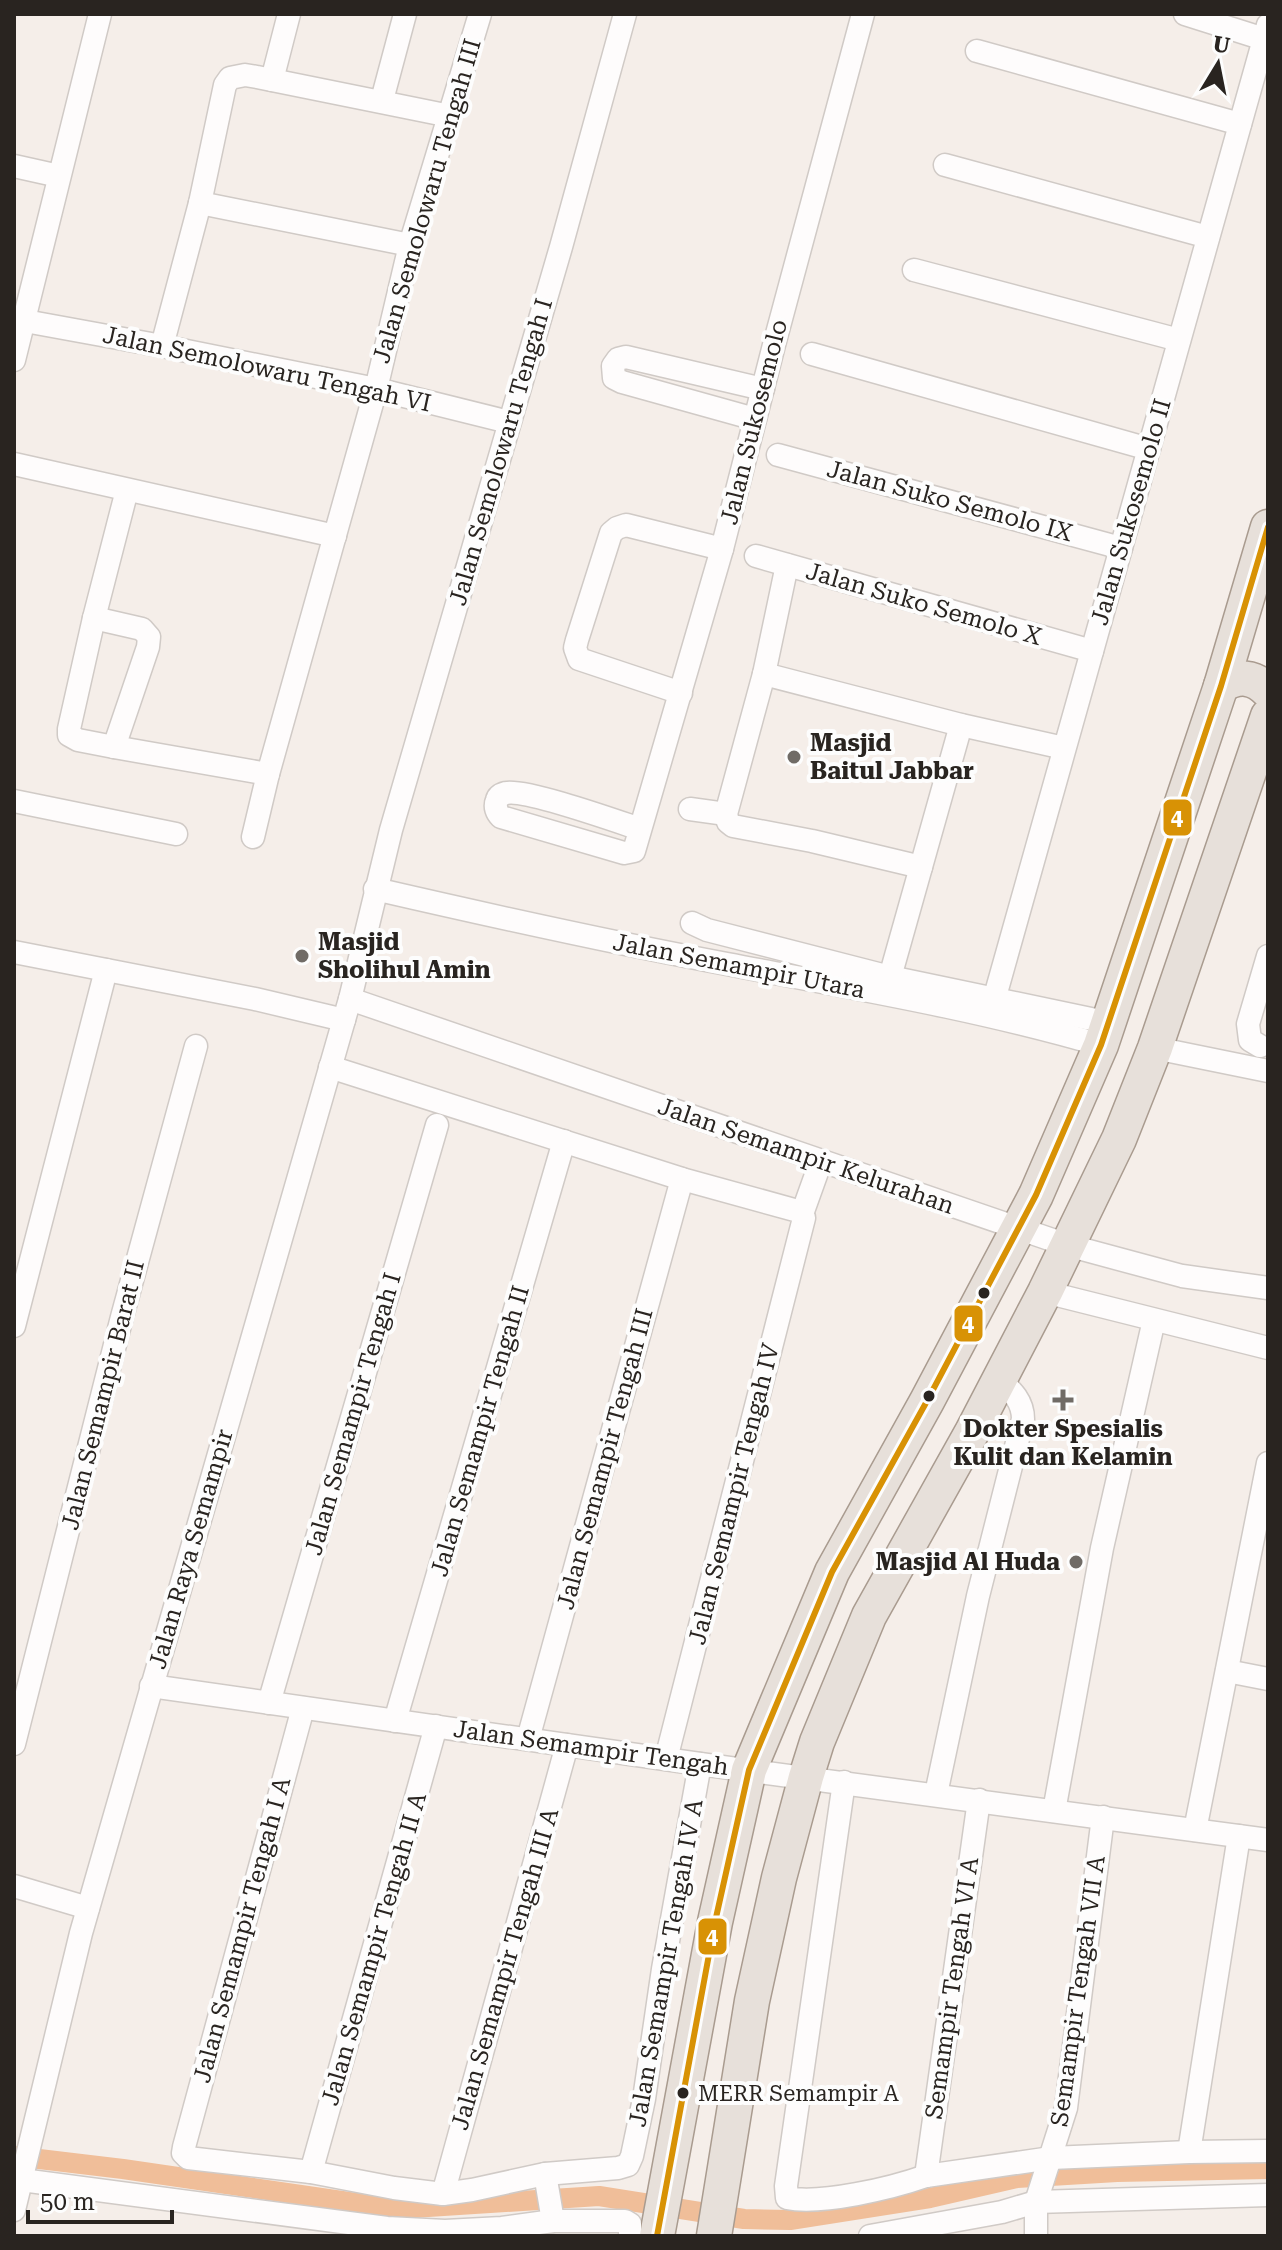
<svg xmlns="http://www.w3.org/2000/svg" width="1282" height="2250" viewBox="0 0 1282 2250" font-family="'Roboto Serif',serif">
<rect width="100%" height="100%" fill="#f5eee9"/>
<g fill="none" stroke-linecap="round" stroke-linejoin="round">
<!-- canal -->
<polyline stroke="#f0be99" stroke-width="20" points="14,2156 123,2169 397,2209 599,2196 744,2219 790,2220 930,2198 1017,2178 1117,2172 1268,2169"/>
<defs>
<g id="minor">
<polyline points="1185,14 1264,39"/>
<polyline points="977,51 1240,124"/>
<polyline points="272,80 289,14"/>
<polyline points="382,100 405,14"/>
<polyline points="945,165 1208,237"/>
<polyline points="14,166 59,176"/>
<polyline points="200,203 410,245"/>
<polyline points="914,270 1179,340"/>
<polyline points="14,319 162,346 376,389 509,422"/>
<polyline points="162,346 200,203 225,85 230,78 245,75 257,77 450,116"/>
<polyline points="812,354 1149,449"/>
<polyline points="14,360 100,14"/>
<polyline points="755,419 622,382 614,378 613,366 618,359 626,357 763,389"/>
<polyline points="778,455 1121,548"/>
<polyline points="14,464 335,536"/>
<polyline points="127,490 94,618 69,729 69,735 78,740 114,747 268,774"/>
<polyline points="756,556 1092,651"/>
<polyline points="787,565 764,674 726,814 728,822 733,826 812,841 921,867"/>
<polyline points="94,618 142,629 149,637 148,647 114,747"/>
<polyline points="764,674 961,725 1064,748"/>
<polyline points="681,693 579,659 575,648 577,640 611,533 617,528 626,525 722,549"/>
<polyline points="14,801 176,834"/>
<polyline points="690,809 726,814"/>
<path d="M640 829C616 821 526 789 506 793 502 794 498 796 497 800 494 807 497 813 501 817L624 853 634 851 722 549 774 345 863 14"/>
<polyline points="253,837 268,774 376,389 410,245 480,14"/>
<path d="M375 889C492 916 609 942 727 964 852 988 978 1009 1101 1045"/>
<polyline points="692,923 707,930 890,977 1110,1023"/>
<polyline points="14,952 255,999 344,1020"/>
<polyline points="890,977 961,725"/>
<polyline points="350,999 1067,1245 1182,1276 1268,1288"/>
<polyline points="994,1000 1268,25"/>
<polyline points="1260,1046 1250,1040 1248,1024 1268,956"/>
<polyline points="1155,1048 1268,1071"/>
<polyline points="330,1067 682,1179 798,1211 804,1218 666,1759"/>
<polyline points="802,1214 821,1161"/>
<polyline points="1045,1292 1268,1348"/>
<polyline points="14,1326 106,970"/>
<polyline points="1227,1671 1268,1679"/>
<polyline points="151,1686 700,1764 1268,1840"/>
<polyline points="269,1703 437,1125"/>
<polyline points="303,1708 184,2147 183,2153 188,2158 311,2172 394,2188 443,2194 472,2190 545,2174 618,2168 628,2165 632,2156 644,2099 663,1969 700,1764"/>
<polyline points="395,1721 564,1141"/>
<polyline points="528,1739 682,1179"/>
<polyline points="14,1744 122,1317 196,1046"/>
<path d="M844 1782 786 2186 787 2198C821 2205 892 2188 926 2176L1051 2158 1189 2152 1268 2151"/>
<path d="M936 1794 978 1596 1023 1419C1023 1401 1012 1391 999 1379"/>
<polyline points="1054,1811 1102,1548 1154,1320"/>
<polyline points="1195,1830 1268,1463"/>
<polyline points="14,1886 88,1908"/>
<polyline points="1189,2152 1239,1836"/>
<polyline points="311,2172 436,1726"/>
<polyline points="545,2174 553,2221"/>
<polyline points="926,2176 979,1800"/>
<polyline points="14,2179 387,2228 445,2231 502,2228 553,2221 625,2221 630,2224 630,2236"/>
<polyline points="443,2194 567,1745"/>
<polyline points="14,2210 81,1933 350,999 391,830 561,247 625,14"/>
<polyline points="870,2236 1002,2212 1036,2202 1268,2195"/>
<polyline points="1036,2236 1036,2202 1066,2108 1103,1817"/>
</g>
<g id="primary">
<path d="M1221 686C1238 675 1254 676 1268 691"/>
<polyline points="657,2236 715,1922 749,1770 832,1572 927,1401 1036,1195 1101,1045 1221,686 1268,527"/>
<polyline points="714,2236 752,2001 779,1878 806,1777 817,1742 869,1616 972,1432 1045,1292 1119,1139 1155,1048 1268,716"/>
</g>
</defs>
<!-- minor casing -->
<use href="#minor" stroke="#d0cac6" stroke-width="25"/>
<!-- primary casing -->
<use href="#primary" stroke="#a99b8f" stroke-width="37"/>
<!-- minor -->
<use href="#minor" stroke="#fefcfc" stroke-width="22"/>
<!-- primary -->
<use href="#primary" stroke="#e7e0da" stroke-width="34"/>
<defs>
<polyline id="bus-1" points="657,2236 715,1922 749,1770 832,1572 927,1401 1036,1195 1101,1045 1221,686 1268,527"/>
</defs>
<!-- bus-1 casing -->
<use href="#bus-1" stroke="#fdfdfd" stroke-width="12"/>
<!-- bus-1 -->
<use href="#bus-1" stroke="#d89205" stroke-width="6"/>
</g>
<!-- markers -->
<g fill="#706b66" stroke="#fdfdfd" stroke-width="3">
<circle cx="794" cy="757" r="8"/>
<circle cx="302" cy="956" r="8"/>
<path d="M1059 1388h8v8h8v8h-8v8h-8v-8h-8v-8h8z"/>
<circle cx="1076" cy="1562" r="8"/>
</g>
<g fill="#292420" stroke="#fdfdfd" stroke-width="3">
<circle cx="984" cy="1293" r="7"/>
<circle cx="929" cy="1396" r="7"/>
<circle cx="683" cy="2093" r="7"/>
</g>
<g text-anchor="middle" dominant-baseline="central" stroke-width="8" stroke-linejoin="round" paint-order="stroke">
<!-- bus labels -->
<g font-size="22" fill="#292420" stroke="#fdfdfd" text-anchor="start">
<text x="698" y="2093">MERR Semampir A</text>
</g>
<!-- street labels -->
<g font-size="24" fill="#292420" stroke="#fdfdfd">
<text transform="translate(427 201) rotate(-74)">Jalan Semolowaru Tengah III</text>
<text transform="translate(267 369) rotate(12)">Jalan Semolowaru Tengah VI</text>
<text transform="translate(754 422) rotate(-76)">Jalan Sukosemolo</text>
<text transform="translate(501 452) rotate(-74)">Jalan Semolowaru Tengah I</text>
<text transform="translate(950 501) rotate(15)">Jalan Suko Semolo IX</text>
<text transform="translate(1131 512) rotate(-74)">Jalan Sukosemolo II</text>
<text transform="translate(924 604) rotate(16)">Jalan Suko Semolo X</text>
<text transform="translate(739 966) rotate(11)">Jalan Semampir Utara</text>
<text transform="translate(806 1156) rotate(19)">Jalan Semampir Kelurahan</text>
<text transform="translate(103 1395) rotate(-76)">Jalan Semampir Barat II</text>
<text transform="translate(353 1414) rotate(-74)">Jalan Semampir Tengah I</text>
<text transform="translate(480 1431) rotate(-74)">Jalan Semampir Tengah II</text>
<text transform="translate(605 1459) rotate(-75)">Jalan Semampir Tengah III</text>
<text transform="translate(734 1494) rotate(-76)">Jalan Semampir Tengah IV</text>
<text transform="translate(191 1549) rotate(-74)">Jalan Raya Semampir</text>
<text transform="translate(591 1748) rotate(8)">Jalan Semampir Tengah</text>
<text transform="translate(242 1930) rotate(-75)">Jalan Semampir Tengah I A</text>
<text transform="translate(374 1949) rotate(-74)">Jalan Semampir Tengah II A</text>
<text transform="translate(666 1963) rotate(-80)">Jalan Semampir Tengah IV A</text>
<text transform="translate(505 1969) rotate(-74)">Jalan Semampir Tengah III A</text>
<text transform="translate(952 1988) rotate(-82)">Semampir Tengah VI A</text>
<text transform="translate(1078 1991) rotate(-82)">Semampir Tengah VII A</text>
</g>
<!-- poi labels -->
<g font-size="24" font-weight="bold" fill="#292420" stroke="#fdfdfd" text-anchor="start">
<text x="810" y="743">Masjid<tspan x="810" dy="28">Baitul Jabbar</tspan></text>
<text x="318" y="942">Masjid<tspan x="318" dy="28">Sholihul Amin</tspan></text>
<text x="1063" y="1429" text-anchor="middle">Dokter Spesialis<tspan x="1063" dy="28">Kulit dan Kelamin</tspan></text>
<text x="1060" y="1562" text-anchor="end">Masjid Al Huda</text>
</g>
</g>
<g stroke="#fdfdfd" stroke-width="3">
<rect x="1162" y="798" width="31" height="39" rx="8" fill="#d89205"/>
<rect x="953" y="1304" width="31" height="39" rx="8" fill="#d89205"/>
<rect x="697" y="1917" width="31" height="39" rx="8" fill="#d89205"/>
</g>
<g font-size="22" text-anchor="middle" font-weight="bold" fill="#fff">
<text x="1177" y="825">4</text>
<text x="968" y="1331">4</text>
<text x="712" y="1944">4</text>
</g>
<!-- border -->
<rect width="1282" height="2250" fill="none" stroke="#292420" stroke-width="32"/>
<!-- north arrow -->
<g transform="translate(1218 64) rotate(10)" stroke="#fdfdfd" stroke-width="6" paint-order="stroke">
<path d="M0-6L14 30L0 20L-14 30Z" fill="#292420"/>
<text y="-12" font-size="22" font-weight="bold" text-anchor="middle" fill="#292420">U</text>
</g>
<!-- scale -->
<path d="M28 2210v12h144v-12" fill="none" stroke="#292420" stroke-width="4"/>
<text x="40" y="2210" font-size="24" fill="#292420" stroke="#fdfdfd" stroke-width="6" paint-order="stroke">50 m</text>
</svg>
